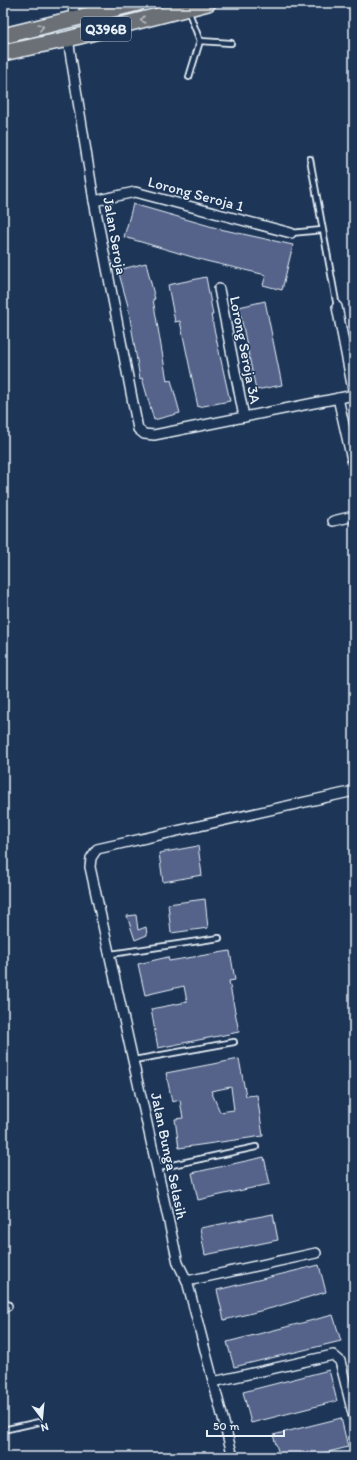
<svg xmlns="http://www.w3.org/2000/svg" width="357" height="1460" viewBox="0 0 357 1460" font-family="Itim,sans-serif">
<rect width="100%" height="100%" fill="#1d3557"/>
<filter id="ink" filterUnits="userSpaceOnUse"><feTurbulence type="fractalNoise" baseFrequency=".025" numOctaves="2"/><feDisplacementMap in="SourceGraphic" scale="8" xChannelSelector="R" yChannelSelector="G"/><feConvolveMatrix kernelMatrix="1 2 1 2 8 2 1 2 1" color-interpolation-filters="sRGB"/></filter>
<g filter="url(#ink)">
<!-- building -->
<g fill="#54648b" stroke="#e8f1f8" fill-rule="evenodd">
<polygon points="133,204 220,229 293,245 282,290 263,285 266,275 206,261 124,237"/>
<polygon points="146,263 155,299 153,299 167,381 171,380 180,413 154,420 142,378 140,379 128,306 118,270"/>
<polygon points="206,277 213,315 211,315 230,401 198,407 180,321 175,322 168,285"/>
<polygon points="265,301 282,385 256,390 239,307"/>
<polygon points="198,846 202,875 163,882 159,853"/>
<polygon points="205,899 208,928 171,933 168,904"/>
<polygon points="136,915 138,930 146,927 147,935 135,940 127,916"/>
<polygon points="230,951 235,980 229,981 239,1032 158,1048 151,1009 187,1002 184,986 145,995 138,964 168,957 169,961"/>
<path d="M239 1059 246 1096 257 1095 263 1136 179 1148 175 1119 183 1118 180 1100 172 1102 166 1073ZM231 1087 234 1110 220 1112 211 1091Z"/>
<polygon points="264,1157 270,1184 198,1200 192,1173"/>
<polygon points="273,1214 278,1240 205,1255 200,1228"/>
<polygon points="319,1265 326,1292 272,1308 224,1320 217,1290"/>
<polygon points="333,1315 341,1341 234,1367 227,1342"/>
<polygon points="329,1370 337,1401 251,1423 243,1392"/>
<polygon points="341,1418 348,1447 317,1455 317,1457 280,1457 273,1435"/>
</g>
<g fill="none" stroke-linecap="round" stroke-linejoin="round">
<defs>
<g id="service">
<polyline points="188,10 200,41 231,43"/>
<polyline points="189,77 200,41"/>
<polyline points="310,159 337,307"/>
<polyline points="291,233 322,230"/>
<polyline points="111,954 219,938"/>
<polyline points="134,1060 234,1042"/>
<polyline points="158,1168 256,1147"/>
<polyline points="3,1430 39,1422"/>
</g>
<g id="minor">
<polyline points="73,19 74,3"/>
<polyline points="68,39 94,201 138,429 144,434 154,435 354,395"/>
<polyline points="94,201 135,192 291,233"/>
<polyline points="219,289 244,417"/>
<polyline points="337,307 354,395"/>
<polyline points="338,398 354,469"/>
<polyline points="333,521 354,516"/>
<polyline points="187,1281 316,1253"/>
<polyline points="3,1307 7,1306"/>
<polyline points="213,1382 333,1355 340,1361 354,1418"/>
<polyline points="233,1457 187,1281 178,1263 90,867 91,858 97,849 354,791"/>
</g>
<g id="primary">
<polyline points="3,36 138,3"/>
<polyline points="3,53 68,39 208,3"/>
</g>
</defs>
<!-- service casing -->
<use href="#service" stroke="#e8f1f8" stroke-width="8"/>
<!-- minor casing -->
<use href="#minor" stroke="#e8f1f8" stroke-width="12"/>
<!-- primary casing -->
<use href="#primary" stroke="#e8f1f8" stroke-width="18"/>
<!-- service -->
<use href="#service" stroke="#1d3557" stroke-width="4.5"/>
<!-- minor -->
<use href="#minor" stroke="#1d3557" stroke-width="9"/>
<!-- primary -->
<use href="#primary" stroke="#6a7074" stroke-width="15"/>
</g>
<!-- one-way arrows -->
<defs><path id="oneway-chevron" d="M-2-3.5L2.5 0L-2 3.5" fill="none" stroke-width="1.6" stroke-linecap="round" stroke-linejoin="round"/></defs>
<g stroke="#b6bdc3">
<use href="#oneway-chevron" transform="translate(143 20) rotate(166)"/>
<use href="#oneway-chevron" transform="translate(41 27) rotate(-14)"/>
</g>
</g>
<g text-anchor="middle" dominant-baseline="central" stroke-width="3" stroke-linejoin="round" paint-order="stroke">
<!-- shield labels -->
<rect fill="#1d3557" stroke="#abb9c8" stroke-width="1" x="81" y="17" width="50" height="24" rx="3"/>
<g font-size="14" font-weight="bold" fill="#e8f1f8">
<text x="106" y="29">Q396B</text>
</g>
<!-- street labels -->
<g font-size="15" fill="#e8f1f8" stroke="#1d3557">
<text transform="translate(196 194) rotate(15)">Lorong Seroja 1</text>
<text transform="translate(115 236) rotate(80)">Jalan Seroja</text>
<text transform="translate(245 350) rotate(79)">Lorong Seroja 3A</text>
<text transform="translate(169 1156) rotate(78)">Jalan Bunga Selasih</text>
</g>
</g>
<!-- margin -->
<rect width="357" height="1460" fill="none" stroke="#1d3557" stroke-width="16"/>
<rect x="8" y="8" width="341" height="1444" fill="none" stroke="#e8f1f8" stroke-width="1.5" filter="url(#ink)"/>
<!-- north arrow -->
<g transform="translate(42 1418) rotate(164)" stroke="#1d3557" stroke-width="3" paint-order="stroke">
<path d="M0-3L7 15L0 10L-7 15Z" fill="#e8f1f8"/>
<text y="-6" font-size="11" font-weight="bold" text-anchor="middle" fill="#e8f1f8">N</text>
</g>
<!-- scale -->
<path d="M207 1430v6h77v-6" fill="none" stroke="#e8f1f8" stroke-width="2"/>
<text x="213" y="1430" font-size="12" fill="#e8f1f8" stroke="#1d3557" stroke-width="3" paint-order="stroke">50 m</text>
</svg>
